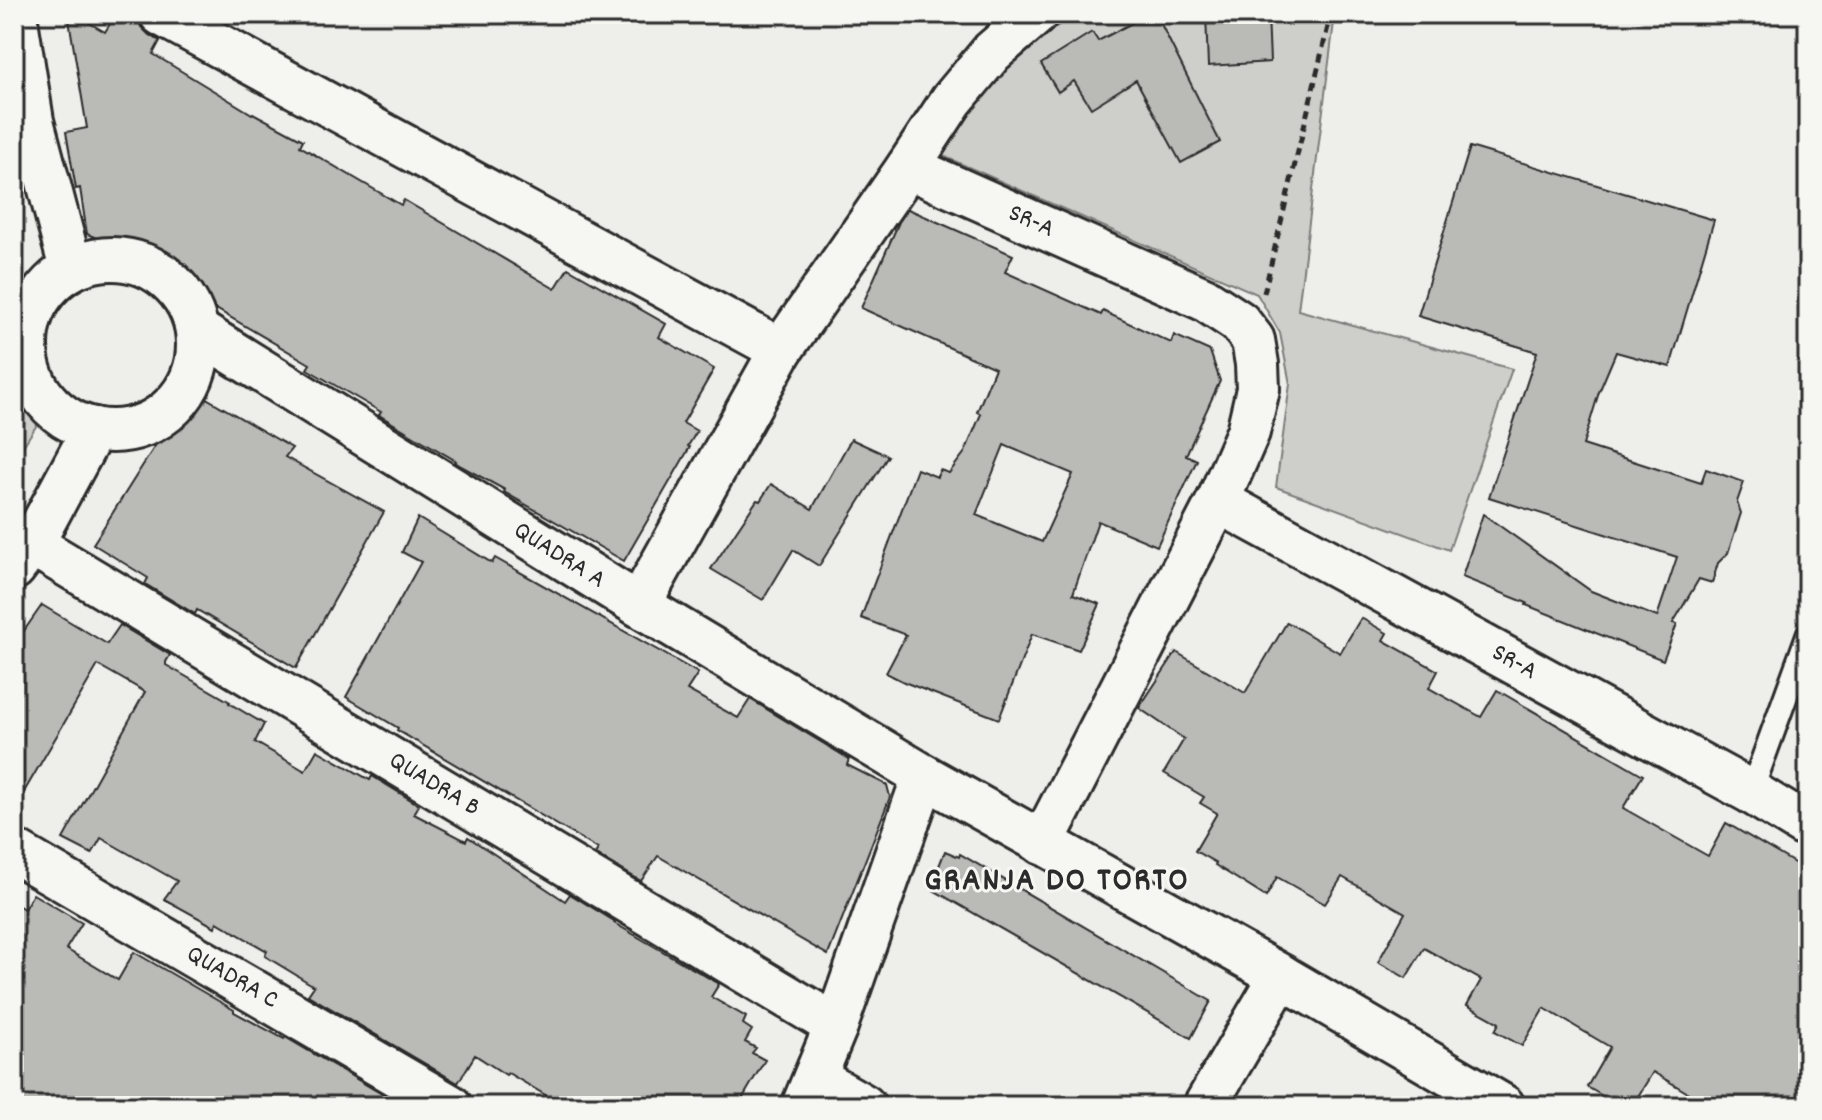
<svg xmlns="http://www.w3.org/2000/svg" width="1822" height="1120" viewBox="0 0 1822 1120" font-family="Dekko,sans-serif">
<rect width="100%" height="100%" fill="#eeeeea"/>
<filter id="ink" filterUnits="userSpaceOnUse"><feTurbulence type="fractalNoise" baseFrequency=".0125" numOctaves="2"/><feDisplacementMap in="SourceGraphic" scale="16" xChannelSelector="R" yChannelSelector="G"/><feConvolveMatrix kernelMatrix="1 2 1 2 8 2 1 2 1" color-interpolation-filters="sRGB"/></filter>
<g filter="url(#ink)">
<!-- green -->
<g fill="#cececa" stroke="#7c7c7a" stroke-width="2">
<polygon points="1074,14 1335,14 1298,310 1512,369 1449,550 1276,487 1290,384 1280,333 1257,294 941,155 965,115 999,69"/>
<polygon points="14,308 27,361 44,414 14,460"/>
</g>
<!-- building -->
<g fill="#babab7" stroke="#2b2b2b" stroke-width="2" fill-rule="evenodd">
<polygon points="68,14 74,14 105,32 116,14 128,14 139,21 141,27 149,35 160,41 153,54 252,114 253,113 303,140 300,146 401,205 404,200 555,289 568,268 666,324 659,337 714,369 683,423 697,431 688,446 690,447 624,561 504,492 505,490 461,466 455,462 456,461 379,415 381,412 307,369 310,364 209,305 208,307 186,295 179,306 152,288 103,260 112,244 87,234 80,188 76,189 66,132 87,128"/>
<polygon points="1149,14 1156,14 1220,142 1181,163 1136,80 1091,108 1074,81 1058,92 1041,64 1092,32 1098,41"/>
<polygon points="1206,14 1268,14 1270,62 1208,66"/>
<polygon points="1470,147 1714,220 1670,367 1616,352 1599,392 1583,445 1701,483 1706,469 1744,482 1737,502 1741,513 1728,553 1718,563 1712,583 1699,579 1673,623 1677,624 1663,660 1526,605 1527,603 1462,577 1483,514 1591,591 1657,617 1677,557 1489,497 1537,352 1418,316"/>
<path d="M908 209 1013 255 1005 272 1101 315 1103 311 1171 343 1174 335 1210 351 1220 381 1186 455 1197 460 1157 546 1098 521 1073 594 1100 604 1079 650 1032 634 999 719 904 682 886 673 906 635 861 618 917 469 937 477 940 470 949 473 965 452 981 414 977 412 995 368 861 308 899 222ZM1004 445 1073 474 1042 542 976 515Z"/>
<polygon points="191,389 292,448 285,457 384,512 296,668 197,610 195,614 145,584 148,578 93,544"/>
<polygon points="851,439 888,456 819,566 793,550 763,600 711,569 757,500 760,501 771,484 812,509"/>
<polygon points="418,518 492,563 495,558 698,673 687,690 738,718 750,699 849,759 847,765 887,785 890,797 828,955 658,856 641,881 595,854 598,849 397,730 398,728 346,697 421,562 402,552"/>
<polygon points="42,605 107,644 120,625 170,655 166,662 166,665 230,702 229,703 264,724 255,742 305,771 317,750 370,780 372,776 419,805 414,814 466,841 468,837 565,901 570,894 614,921 614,923 719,984 711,997 746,1017 743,1024 752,1030 745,1042 756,1048 752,1053 765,1060 738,1106 564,1106 508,1073 506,1075 475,1055 458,1083 308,995 314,986 265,956 267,951 217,922 215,927 164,899 177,881 101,838 92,854 63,839 145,692 98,665 14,809 14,645"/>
<polygon points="1361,618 1387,633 1383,640 1438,671 1429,688 1481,717 1497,690 1643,775 1623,808 1708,856 1726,823 1808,871 1808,1106 1710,1106 1653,1072 1632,1106 1620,1106 1587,1087 1610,1047 1544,1008 1522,1046 1495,1031 1499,1023 1467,1005 1481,980 1424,948 1406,978 1378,962 1405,913 1342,877 1325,904 1277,877 1266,897 1215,865 1216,863 1195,851 1217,813 1200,803 1204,797 1164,773 1184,739 1139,708 1176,652 1245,693 1287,622 1340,653"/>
<polygon points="945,851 959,857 960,854 1211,1001 1191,1038 930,888"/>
<polygon points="33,894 82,923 66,949 118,980 134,952 234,1010 234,1012 284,1039 285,1037 402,1106 14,1106 14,903 24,909"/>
</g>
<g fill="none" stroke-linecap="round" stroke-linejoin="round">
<defs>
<polyline id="lane" points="1751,792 1808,635"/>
<g id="street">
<polyline points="15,14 32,121 71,269"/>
<polyline points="161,14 781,350"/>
<polyline points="908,167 1204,299 1239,322 1253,340 1257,364 1258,389 1248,432 1218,501 1042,843"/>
<circle cx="112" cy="345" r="86"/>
<polyline points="198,331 639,605 924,776 1281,976 1503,1106"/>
<polyline points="1218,501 1751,792 1808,827"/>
<polyline points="32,544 836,1026"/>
<polyline points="14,568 32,544 94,429"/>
<polyline points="639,605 781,350 908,167 952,100 992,52 1036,14"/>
<polyline points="14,851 450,1106"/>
<polyline points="815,1078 864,1106"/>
<polyline points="803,1106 836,1026 924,776"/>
<polyline points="1205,1106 1281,976"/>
</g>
</defs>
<!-- lane casing -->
<use href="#lane" stroke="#2b2b2b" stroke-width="28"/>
<!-- street casing -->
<use href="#street" stroke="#2b2b2b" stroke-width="48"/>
<!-- path -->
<polyline stroke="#2b2b2b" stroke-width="5" stroke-dasharray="8 6" stroke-linecap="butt" points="1264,293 1331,14"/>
<!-- lane -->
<use href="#lane" stroke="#f6f6f2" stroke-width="22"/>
<!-- street -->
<use href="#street" stroke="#f6f6f2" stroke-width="42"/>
</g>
</g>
<g text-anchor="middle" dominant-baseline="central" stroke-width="6" stroke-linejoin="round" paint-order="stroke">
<!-- street labels -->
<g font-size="26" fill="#2b2b2b" stroke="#f6f6f2">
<text transform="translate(1031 222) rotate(24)">SR-A</text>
<text transform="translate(559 556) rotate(32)">QUADRA A</text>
<text transform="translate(1514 663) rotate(29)">SR-A</text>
<text transform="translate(434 785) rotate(31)">QUADRA B</text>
<text transform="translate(232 978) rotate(30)">QUADRA C</text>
</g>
<!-- district labels -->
<g font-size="34" font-weight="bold" letter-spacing="2" fill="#2b2b2b" stroke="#f6f6f2">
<text x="1057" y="882">GRANJA DO TORTO</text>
</g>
</g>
<!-- margin -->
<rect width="1822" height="1120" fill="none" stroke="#f6f6f2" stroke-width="48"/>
<rect x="24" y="24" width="1774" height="1072" fill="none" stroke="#2b2b2b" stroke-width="3" filter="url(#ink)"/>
</svg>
